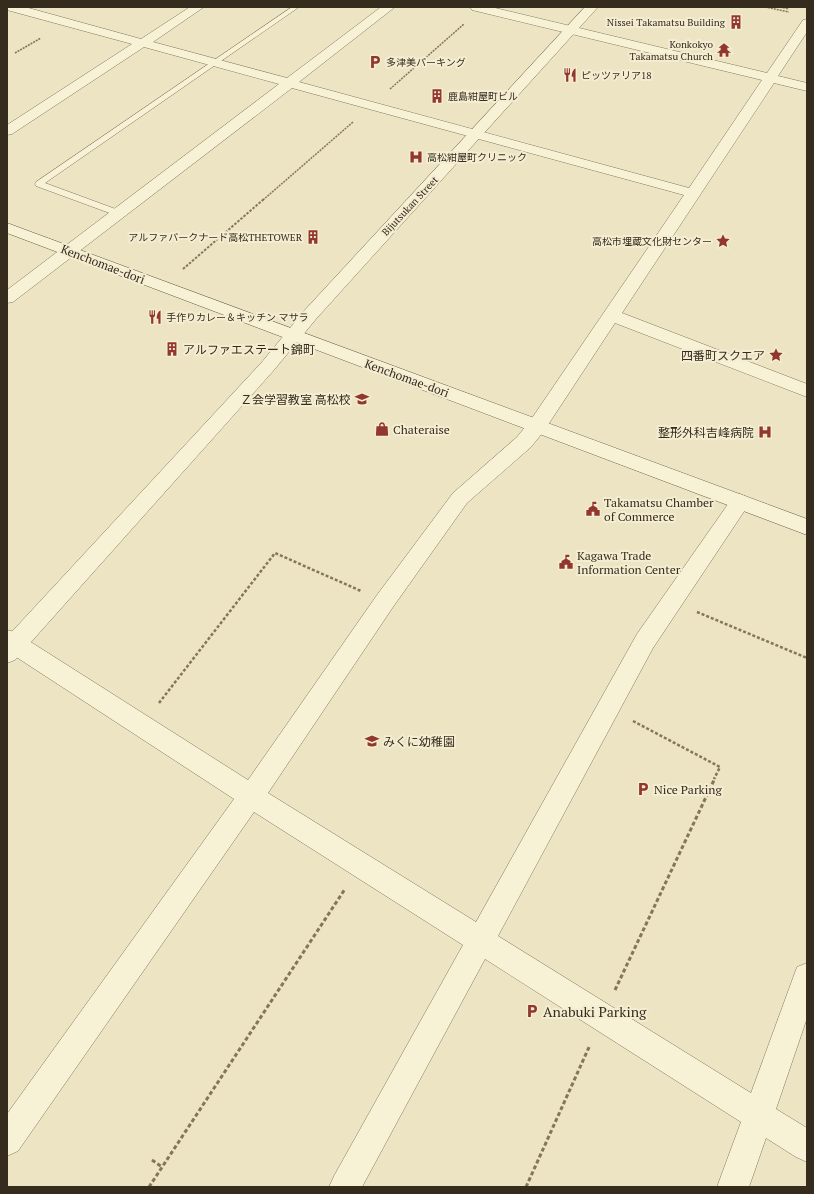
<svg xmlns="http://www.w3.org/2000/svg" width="814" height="1194" viewBox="0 0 814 1194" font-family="'PT Serif','Noto Sans JP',serif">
<rect width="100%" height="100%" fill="#ece4c3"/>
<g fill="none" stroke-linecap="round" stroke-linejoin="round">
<defs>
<polygon id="service" points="292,7 299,7 45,183 121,211 122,213 121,215 115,215 36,186 35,184 36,182"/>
<polygon id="minor" points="7,7 25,7 141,39 190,7 204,7 153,42 287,78 381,7 395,7 299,82 689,188 762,80 472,10 470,7 491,7 767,73 803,20 807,19 807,32 778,76 807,83 807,91 774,83 622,313 807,384 807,397 615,323 544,431 531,447 467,503 393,607 268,793 476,922 637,634 733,497 740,494 747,497 750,502 747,507 653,648 498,936 751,1093 797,967 807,963 807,1018 776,1109 807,1128 807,1162 796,1157 766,1138 749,1187 717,1187 741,1122 485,959 362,1187 329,1187 334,1176 463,945 254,812 18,1151 7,1156 7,1114 234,799 7,651 7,630 15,632 248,780 377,595 453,493 517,437 530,421 684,195 292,88 13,302 7,303 7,290 279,84 144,47 12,134 7,135 7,125 132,44 7,10"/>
<polygon id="tertiary" points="585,7 598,7 316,319 274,370 15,660 7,663 7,637 262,362 304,311"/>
<polygon id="secondary" points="7,223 807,519 807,535 7,233"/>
</defs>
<!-- service casing -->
<use href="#service" stroke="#85765a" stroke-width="1"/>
<!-- minor casing -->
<use href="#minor" stroke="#85765a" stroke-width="1"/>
<!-- tertiary casing -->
<use href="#tertiary" stroke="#85765a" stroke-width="1"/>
<!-- secondary casing -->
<use href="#secondary" stroke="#67573e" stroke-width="1"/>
<!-- path-far3 -->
<g stroke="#85765a" stroke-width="1.5" stroke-dasharray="2 1" stroke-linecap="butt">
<polyline points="765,7 789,12"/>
<polyline points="780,7 789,9"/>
<polyline points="15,53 41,38"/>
<polyline points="390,89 464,24"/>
<polyline points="263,200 353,122"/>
</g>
<!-- path-far2 -->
<polyline stroke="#85765a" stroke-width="2" stroke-dasharray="2.5 1.5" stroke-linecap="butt" points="183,269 264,199"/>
<!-- path-far1 -->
<g stroke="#85765a" stroke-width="2.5" stroke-dasharray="3 2" stroke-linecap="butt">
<polyline points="697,612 807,658"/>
<polyline points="159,703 275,553 361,591"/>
<polyline points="633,721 720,767 714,779"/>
</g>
<!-- path -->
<g stroke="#85765a" stroke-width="3" stroke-dasharray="4 2.5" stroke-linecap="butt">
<polyline points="615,990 715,778"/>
<polyline points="152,1160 162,1167"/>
<polyline points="149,1187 345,889"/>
<polyline points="526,1187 590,1045"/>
</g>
<!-- service -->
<use href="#service" fill="#f7f1d6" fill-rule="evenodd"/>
<!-- minor -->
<use href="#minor" fill="#f7f1d6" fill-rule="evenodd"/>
<!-- tertiary -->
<use href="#tertiary" fill="#f7f1d6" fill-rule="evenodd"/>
<!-- secondary -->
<use href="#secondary" fill="#f7f1d6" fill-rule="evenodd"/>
</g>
<!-- icons -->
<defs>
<symbol id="building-bare" viewBox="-9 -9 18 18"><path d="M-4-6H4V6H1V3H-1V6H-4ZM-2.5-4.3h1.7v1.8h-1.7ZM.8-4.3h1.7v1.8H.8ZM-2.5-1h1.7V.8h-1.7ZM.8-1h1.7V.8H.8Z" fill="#92372d" stroke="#f4edd2" stroke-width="2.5" paint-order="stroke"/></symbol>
<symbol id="temple-bare" viewBox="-9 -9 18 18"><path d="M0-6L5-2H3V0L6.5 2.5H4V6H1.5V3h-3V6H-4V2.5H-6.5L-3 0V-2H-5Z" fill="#92372d" stroke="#f4edd2" stroke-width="2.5" paint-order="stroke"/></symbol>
<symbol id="parking-bare" viewBox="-9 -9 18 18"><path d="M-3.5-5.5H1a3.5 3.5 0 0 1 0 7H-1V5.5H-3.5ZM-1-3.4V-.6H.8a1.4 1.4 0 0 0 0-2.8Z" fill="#92372d" stroke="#f4edd2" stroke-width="2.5" paint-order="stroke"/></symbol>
<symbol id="restaurant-bare" viewBox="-9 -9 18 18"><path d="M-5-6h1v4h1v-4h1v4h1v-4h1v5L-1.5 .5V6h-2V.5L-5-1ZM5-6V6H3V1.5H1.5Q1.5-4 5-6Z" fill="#92372d" stroke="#f4edd2" stroke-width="2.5" paint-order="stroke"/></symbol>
<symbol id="hospital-bare" viewBox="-9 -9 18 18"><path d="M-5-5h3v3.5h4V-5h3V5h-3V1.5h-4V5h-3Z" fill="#92372d" stroke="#f4edd2" stroke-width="2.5" paint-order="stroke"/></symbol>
<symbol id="sight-bare" viewBox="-9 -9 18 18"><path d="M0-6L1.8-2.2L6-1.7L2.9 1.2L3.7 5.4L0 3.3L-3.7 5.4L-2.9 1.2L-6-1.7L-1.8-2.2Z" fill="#92372d" stroke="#f4edd2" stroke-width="2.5" paint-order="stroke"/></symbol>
<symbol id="school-bare" viewBox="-9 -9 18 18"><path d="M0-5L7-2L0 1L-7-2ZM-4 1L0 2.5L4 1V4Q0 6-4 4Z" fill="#92372d" stroke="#f4edd2" stroke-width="2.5" paint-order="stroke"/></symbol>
<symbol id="shop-bare" viewBox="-9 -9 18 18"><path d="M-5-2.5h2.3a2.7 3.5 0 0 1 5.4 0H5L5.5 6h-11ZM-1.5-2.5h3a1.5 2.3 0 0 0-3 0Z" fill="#92372d" stroke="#f4edd2" stroke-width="2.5" paint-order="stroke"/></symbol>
<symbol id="civic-bare" viewBox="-9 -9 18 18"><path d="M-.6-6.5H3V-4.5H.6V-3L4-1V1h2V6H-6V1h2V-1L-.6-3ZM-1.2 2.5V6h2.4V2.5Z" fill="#92372d" stroke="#f4edd2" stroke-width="2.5" paint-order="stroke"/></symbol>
</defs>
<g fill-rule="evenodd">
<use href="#building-bare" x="726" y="12" width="20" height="20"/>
<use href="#temple-bare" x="714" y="40" width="20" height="20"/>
<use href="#parking-bare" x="365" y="52" width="20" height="20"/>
<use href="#restaurant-bare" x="560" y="65" width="20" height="20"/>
<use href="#building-bare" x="427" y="86" width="20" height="20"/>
<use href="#hospital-bare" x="406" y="147" width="20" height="20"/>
<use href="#building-bare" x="303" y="227" width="20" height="20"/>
<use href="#sight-bare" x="713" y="231" width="20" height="20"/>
<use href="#restaurant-bare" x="145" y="307" width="20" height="20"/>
<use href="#building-bare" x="162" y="339" width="20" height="20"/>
<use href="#sight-bare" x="766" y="345" width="20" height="20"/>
<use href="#school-bare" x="352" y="389" width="20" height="20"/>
<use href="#shop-bare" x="372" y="419" width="20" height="20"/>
<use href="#hospital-bare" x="755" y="422" width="20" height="20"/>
<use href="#civic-bare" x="583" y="499" width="20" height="20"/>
<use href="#civic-bare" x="556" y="552" width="20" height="20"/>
<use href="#school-bare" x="362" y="731" width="20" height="20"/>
<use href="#parking-bare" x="633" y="779" width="20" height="20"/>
<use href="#parking-bare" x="522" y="1001" width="20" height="20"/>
</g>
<g text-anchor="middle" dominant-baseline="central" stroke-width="4" stroke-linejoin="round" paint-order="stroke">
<!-- far-poi labels -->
<g font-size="10" fill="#362c1e" stroke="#f4edd2" text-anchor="start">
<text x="725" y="22" text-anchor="end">Nissei Takamatsu Building</text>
<text x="713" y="44" text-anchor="end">Konkokyo<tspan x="713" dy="12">Takamatsu Church</tspan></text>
<text x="386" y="62">多津美パーキング</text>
<text x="581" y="75">ピッツァリア18</text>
<text x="448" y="96">鹿島紺屋町ビル</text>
<text x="427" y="157">高松紺屋町クリニック</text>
<text x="302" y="237" text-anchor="end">アルファパークナード高松THETOWER</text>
<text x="712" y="241" text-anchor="end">高松市埋蔵文化財センター</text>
<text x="166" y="317">手作りカレー＆キッチン マサラ</text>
</g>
<!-- far-street labels -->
<g font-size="10" fill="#362c1e" stroke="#f4edd2">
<text transform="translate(410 206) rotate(-47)">Bijutsukan Street</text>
</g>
<!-- street labels -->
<g font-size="12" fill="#362c1e" stroke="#f4edd2">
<text transform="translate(103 264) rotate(21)">Kenchomae-dori</text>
<text transform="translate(407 378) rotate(20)">Kenchomae-dori</text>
</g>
<!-- poi labels -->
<g font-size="12" fill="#362c1e" stroke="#f4edd2" text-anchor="start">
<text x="183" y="349">アルファエステート錦町</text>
<text x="765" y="355" text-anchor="end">四番町スクエア</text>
<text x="351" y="399" text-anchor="end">Ｚ会学習教室 高松校</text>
<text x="393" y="429">Chateraise</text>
<text x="754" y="432" text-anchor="end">整形外科吉峰病院</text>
<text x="604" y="502">Takamatsu Chamber<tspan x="604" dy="14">of Commerce</tspan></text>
<text x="577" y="555">Kagawa Trade<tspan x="577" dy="14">Information Center</tspan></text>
<text x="383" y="741">みくに幼稚園</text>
<text x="654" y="789">Nice Parking</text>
</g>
<!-- near-poi labels -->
<g font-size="14" fill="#362c1e" stroke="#f4edd2" text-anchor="start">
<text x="543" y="1011">Anabuki Parking</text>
</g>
</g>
<!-- border -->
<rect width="814" height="1194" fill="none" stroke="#362c1e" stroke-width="16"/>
</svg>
